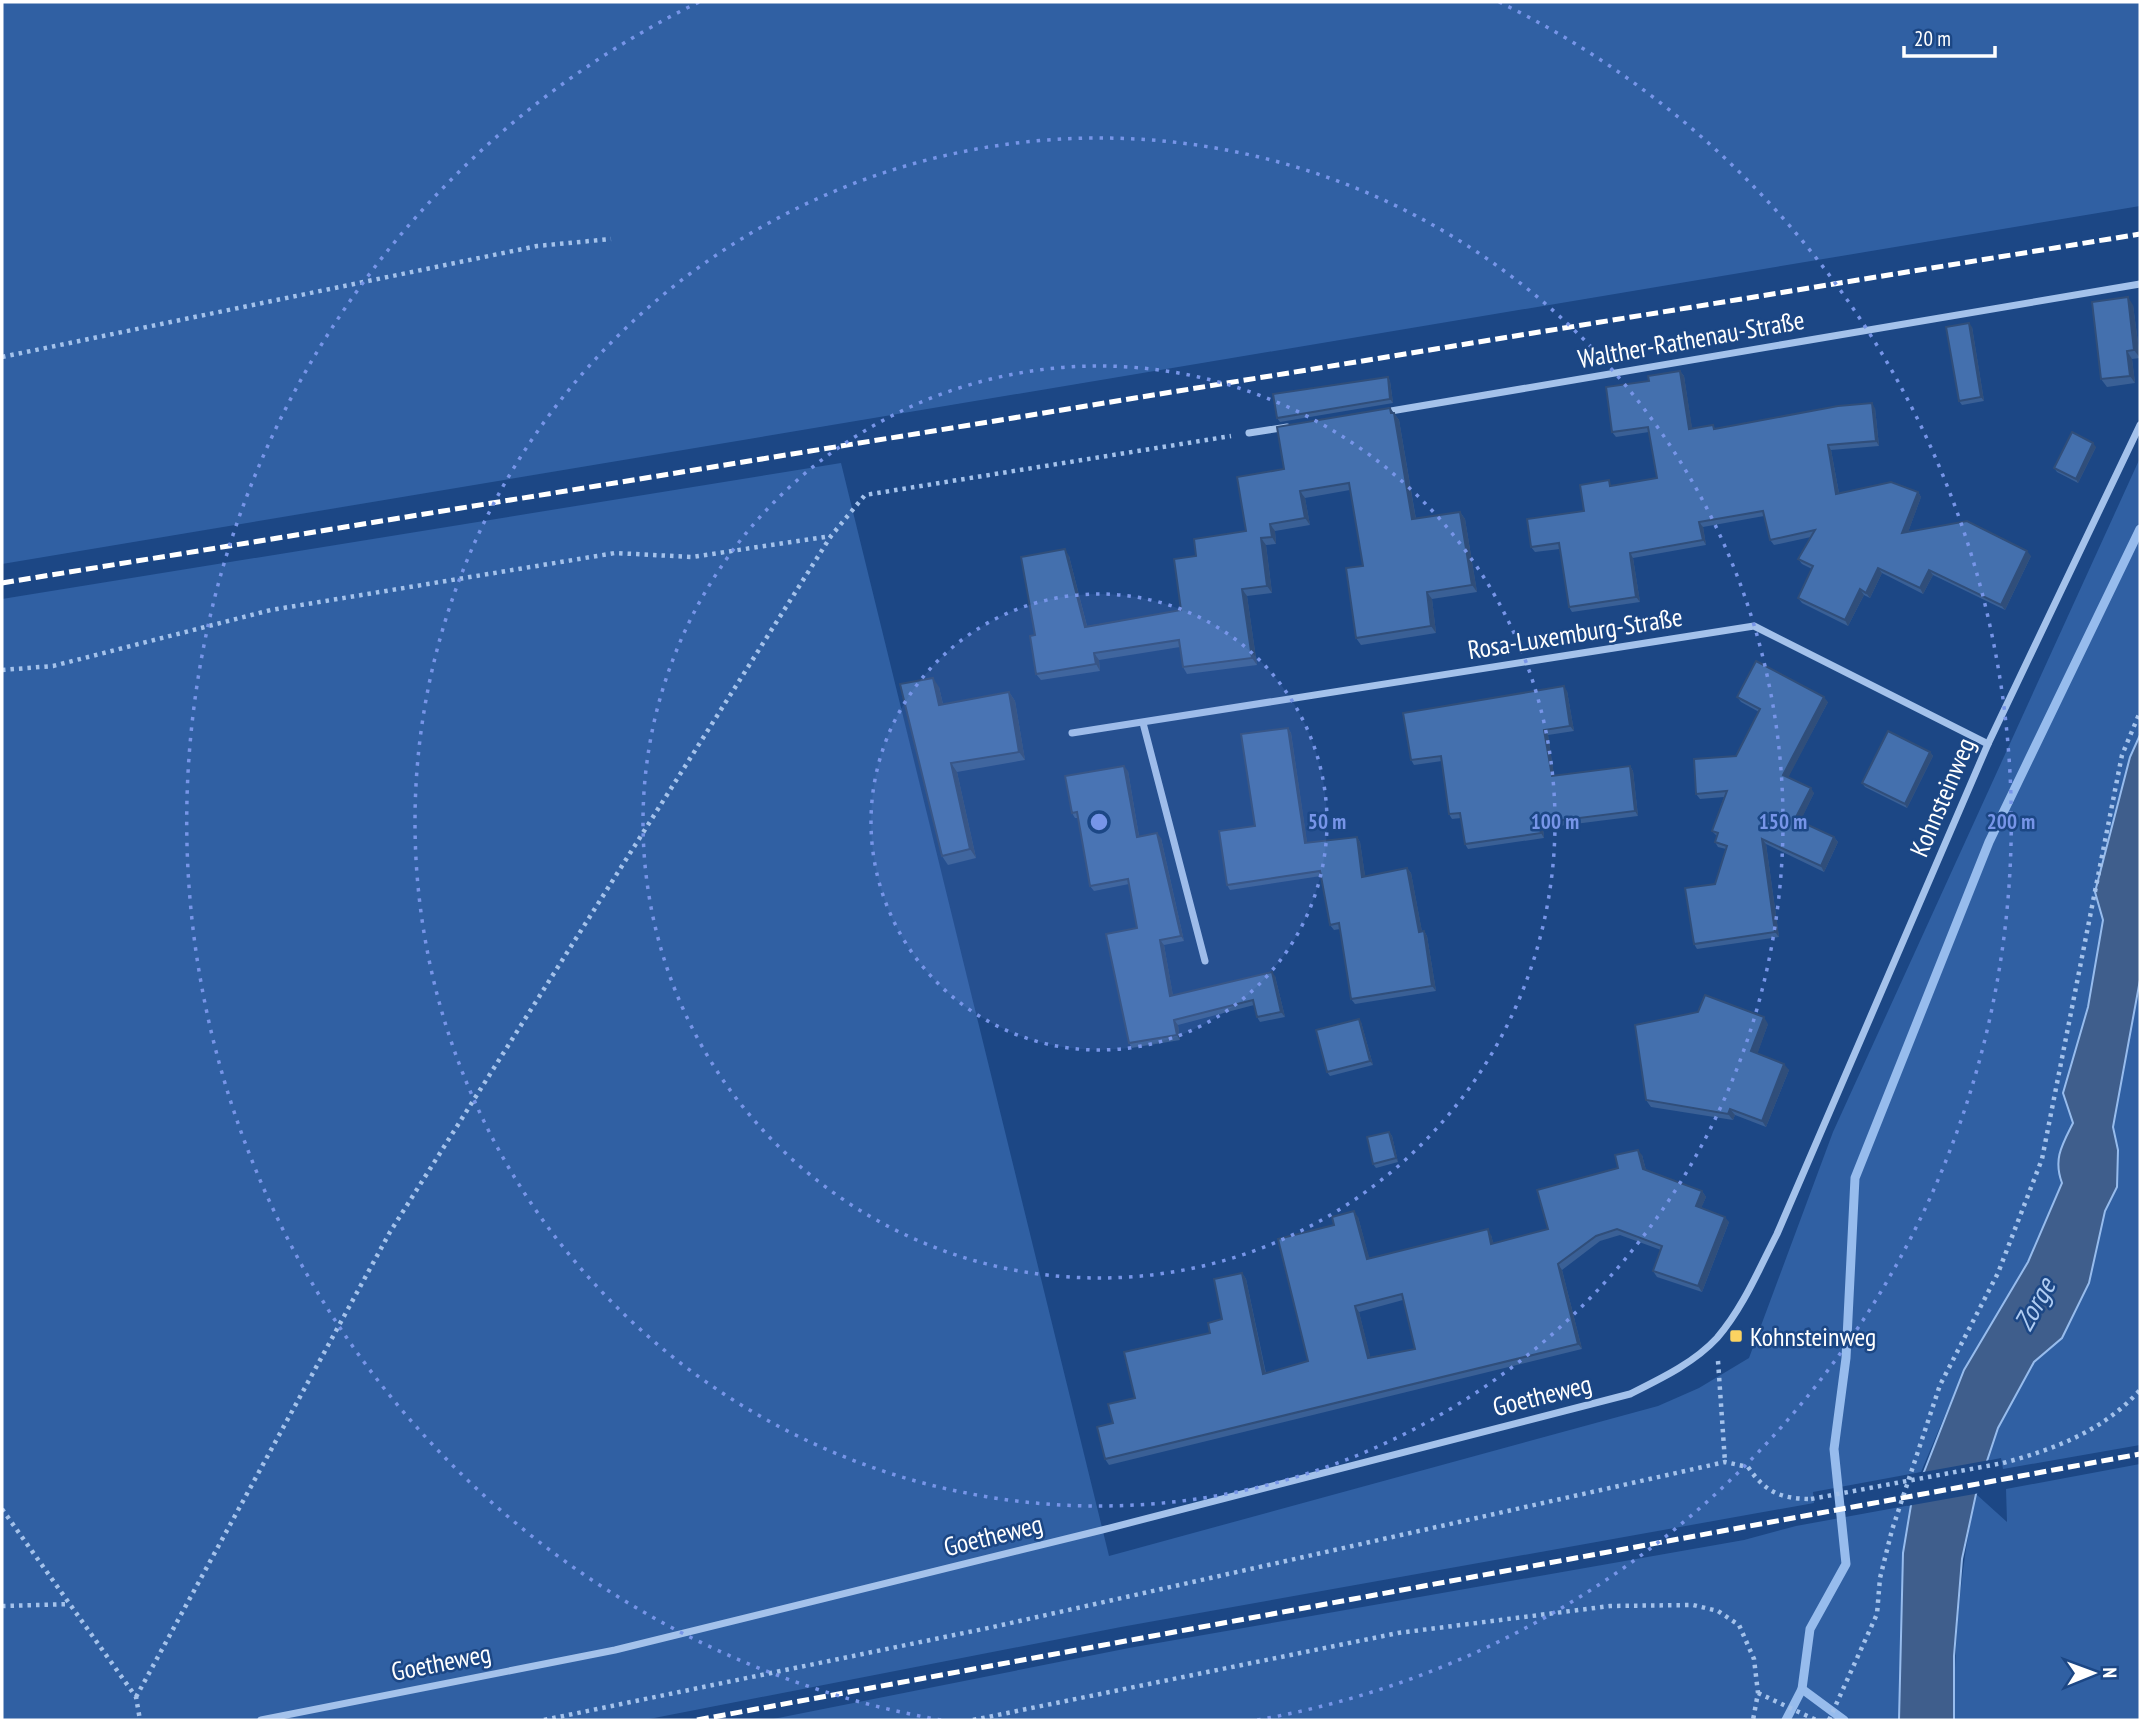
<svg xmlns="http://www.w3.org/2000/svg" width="2142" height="1722" viewBox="0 0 2142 1722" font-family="'PT Sans Narrow',sans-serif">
<rect width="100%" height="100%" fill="#1c4785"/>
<!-- green -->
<g fill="#3060a3">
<polygon points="2,2 2140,2 2140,206 2,564"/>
<path d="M2140 458V735L2130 757 2095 891 2103 920 2088 1007 2063 1093 2073 1123C2062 1145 2053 1159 2062 1182L2028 1262 1964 1370 1921 1472 1813 1492 1814 1503 1121 1627 644 1720H2V599L841 463 1109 1556 1658 1406 1699 1388 1749 1358 1833 1132Z"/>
<polygon points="2140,980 2140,1445 2003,1469 2001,1458 1986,1461 1998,1428 2034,1362 2062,1338 2089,1283 2105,1211 2117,1187 2118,1150 2113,1127"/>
<path d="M2140 1464V1720H1954C1954 1643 1960 1569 1976 1494L2007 1522 2006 1489Z"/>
<polygon points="1911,1505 1903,1553 1899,1720 768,1720 1129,1648 1744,1540 1796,1526"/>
</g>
<!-- water -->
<path fill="#3f5e8c" stroke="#97bced" stroke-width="2" d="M2140 735V980L2113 1127 2118 1150 2117 1187 2105 1211 2089 1283 2062 1338 2034 1362 1998 1428 1976 1494 1962 1559 1954 1656V1720H1899L1903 1553 1911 1505 1964 1370 2028 1262 2062 1183C2053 1159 2062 1145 2073 1123L2063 1093 2088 1007 2103 920 2095 892 2130 757Z"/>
<!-- pier -->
<polygon fill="#1c4785" points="1990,1460 1980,1493 1907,1506 1918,1473"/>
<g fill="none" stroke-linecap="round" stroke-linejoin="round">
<!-- stream -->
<g stroke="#97bced" stroke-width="9">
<polyline points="1802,1689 1844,1720"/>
<polyline points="1786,1720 1802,1689 1810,1629 1846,1564 1834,1449 1846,1358 1855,1178 1989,842 2140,529"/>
</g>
<!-- path -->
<g stroke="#a4c2eb" stroke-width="4.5" stroke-dasharray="3.5 5" stroke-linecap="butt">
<polyline points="2,357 537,246 611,239"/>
<polyline points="2,670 53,666 271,610 615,553 692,557 831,536"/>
<polyline points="1718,1361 1725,1462"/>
<path d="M2003 1463C2055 1449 2103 1431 2140 1390"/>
<polyline points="2,1509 136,1697 140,1720"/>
<polyline points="2,1606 70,1604"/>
<polyline points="1758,1693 1816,1720"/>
<polyline points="136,1697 390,1232 831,536 865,495 1231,436"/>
<path d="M544 1720 993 1627 1725 1462 1748 1467C1765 1492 1781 1499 1811 1499"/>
<polyline points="973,1720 1398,1633 1610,1606 1693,1605 1718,1611 1739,1625 1754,1659 1758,1693 1753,1720"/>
<polyline points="1829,1720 1877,1614 1880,1578 1892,1530 1940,1385 1998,1273 2042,1159 2122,755 2140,712"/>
</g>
<!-- street -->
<g stroke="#a4c2eb" stroke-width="7">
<polyline points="1385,412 2140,284"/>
<polyline points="1249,433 1287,427"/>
<polyline points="1143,723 1205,961"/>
<polyline points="1072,733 1754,626 1988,744"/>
<path d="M261 1720 615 1650 1102 1530 1630 1394C1660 1379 1694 1363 1717 1338 1743 1308 1759 1269 1777 1234L1988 744 2140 425"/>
</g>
<!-- rail -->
<g stroke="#fff" stroke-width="5" stroke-dasharray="12 5" stroke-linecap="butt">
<polyline points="2,583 2140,234"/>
<polyline points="697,1720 2140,1454"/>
</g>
<!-- path-bridge -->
<polyline stroke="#a4c2eb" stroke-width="4.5" stroke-dasharray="3.5 5" stroke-linecap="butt" points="1811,1499 2003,1463"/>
</g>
<!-- wall -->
<g fill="#3a6096" fill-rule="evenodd">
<polygon points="2133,305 2140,358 2132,359 2135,383 2107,387 2101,379"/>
<polygon points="1972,327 1984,401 1962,405 1959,401"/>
<polygon points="1680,371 1684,376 1692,429 1715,429 1875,408 1879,446 1831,450 1839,493 1918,492 1921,497 1908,532 2031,556 2005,610 1933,575 1923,594 1882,573 1870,598 1864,595 1848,626 1802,603 1798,598 1812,569 1802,564 1798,559 1811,537 1774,545 1770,540 1764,516 1703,527 1706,545 1633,558 1640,602 1572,612 1569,607 1560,549 1535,552 1531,547 1584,511 1613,486 1657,478 1649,432 1616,437 1612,432 1649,381"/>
<polygon points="1388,377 1390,381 1393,403 1280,422 1277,418"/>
<polygon points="1390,408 1399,420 1416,519 1460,512 1465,519 1477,592 1432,599 1436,633 1361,645 1356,638 1363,566 1350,490 1305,498 1310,525 1275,531 1276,544 1266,545 1272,593 1247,596 1257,665 1187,674 1183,667 1180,647 1099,660 1100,671 1041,680 1036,674 1035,635 1069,556 1087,626 1181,610 1196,556 1246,531 1284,469"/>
<polygon points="2096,447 2078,483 2057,472 2054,468"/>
<polygon points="939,687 943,704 1009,692 1015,701 1025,760 957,772 976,858 948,865 942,856"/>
<polygon points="1567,691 1574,731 1548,735 1554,776 1630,766 1633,771 1638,816 1543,828 1544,838 1468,849 1465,844 1461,818 1452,819 1449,814 1442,761 1414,765 1411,760"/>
<polygon points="1737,697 1828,702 1788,777 1814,793 1800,821 1834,837 1838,842 1824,872 1766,844 1779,937 1697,949 1694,944 1715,884 1726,849 1718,847 1715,842 1717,836 1712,831 1724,797 1700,799 1696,794 1736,756 1759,712 1741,702"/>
<polygon points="1288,728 1291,733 1307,843 1357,837 1360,842 1365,876 1407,868 1411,873 1422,932 1424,931 1427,936 1436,991 1355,1004 1351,999 1340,929 1334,930 1330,925 1321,876 1230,890 1227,885 1255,826"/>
<polygon points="1930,752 1933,756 1907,808 1865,787 1862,783"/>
<polygon points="1128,771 1139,836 1161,838 1184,941 1164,945 1173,996 1275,976 1285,1017 1260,1022 1257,1017 1254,1005 1178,1025 1180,1040 1132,1048 1129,1043 1137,928 1129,884 1094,891 1090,886 1078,818 1075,818 1072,813"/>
<polygon points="1361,1022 1373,1065 1330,1076 1327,1072"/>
<polygon points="1768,1024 1757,1054 1789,1070 1766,1127 1735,1115 1733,1120 1651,1107 1646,1100"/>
<polygon points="1389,1132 1392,1136 1398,1162 1376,1168 1373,1164"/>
<path d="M1642 1155 1646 1170 1702 1191 1706 1197 1701 1208 1729 1222 1702 1292 1657 1277 1653 1271 1661 1250 1620 1235 1600 1241 1562 1270 1582 1349 1109 1465 1105 1459 1113 1423 1135 1398 1210 1333 1222 1319 1242 1273 1246 1279 1266 1373 1308 1361 1334 1225 1358 1217 1369 1258 1491 1235 1493 1243 1548 1229 1618 1168ZM1403 1300 1415 1349 1370 1357 1359 1312Z"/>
</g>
<!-- shaded-wall -->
<g fill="#304e7a">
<polygon points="2128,297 2133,305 2140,358 2134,350"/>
<polygon points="1969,323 1972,327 1984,401 1981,397"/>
<polygon points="2127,351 2132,359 2135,383 2130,376"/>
<polygon points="1680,371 1684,376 1693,434 1689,429"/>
<polygon points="1388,377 1390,381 1393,403 1390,399"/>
<polygon points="1872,403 1875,408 1879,446 1876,441"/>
<polygon points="1390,408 1399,420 1417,526 1412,519"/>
<polygon points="2093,443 2096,447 2078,483 2076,479"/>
<polygon points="1828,445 1831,450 1840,499 1836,494"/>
<polygon points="1300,491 1305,498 1310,525 1305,518"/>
<polygon points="1918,492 1921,497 1906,538 1902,533"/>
<polygon points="1460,512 1465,519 1477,592 1472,585"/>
<polygon points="1699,522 1703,527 1706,545 1703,540"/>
<polygon points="1270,524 1275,531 1276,544 1272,537"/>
<polygon points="1261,538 1266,545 1272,593 1267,586"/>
<polygon points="1065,549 1069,556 1089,634 1085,627"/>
<polygon points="2027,551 2031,556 2005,610 2001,605"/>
<polygon points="1630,553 1633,558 1640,602 1636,597"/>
<polygon points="1878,568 1882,573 1870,598 1866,593"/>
<polygon points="1929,570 1933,575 1923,594 1920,588"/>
<polygon points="1242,589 1247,596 1257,665 1252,658"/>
<polygon points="1860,589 1864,595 1848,626 1845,620"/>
<polygon points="1427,592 1432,599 1436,633 1431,626"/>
<polygon points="1094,653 1099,660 1100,671 1096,664"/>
<polygon points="933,678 939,687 945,713 939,705"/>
<polygon points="1564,686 1567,691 1574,731 1570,726"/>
<polygon points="1009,692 1015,701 1025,760 1019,752"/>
<polygon points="1824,697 1828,702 1787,780 1783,775"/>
<polygon points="1288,728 1291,733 1308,848 1305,843"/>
<polygon points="1544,730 1548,735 1555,781 1552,776"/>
<polygon points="1930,752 1933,756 1907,808 1905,804"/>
<polygon points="951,763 957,772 976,858 970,849"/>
<polygon points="1124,766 1128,771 1140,842 1137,837"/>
<polygon points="1630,766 1633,771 1638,816 1635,811"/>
<polygon points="1811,788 1814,793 1799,824 1795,819"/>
<polygon points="1539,823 1543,828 1544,838 1541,833"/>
<polygon points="1157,833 1161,838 1184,941 1181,936"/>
<polygon points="1357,837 1360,842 1366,882 1362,877"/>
<polygon points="1834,837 1838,842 1824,872 1821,866"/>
<polygon points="1762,839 1766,844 1779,937 1775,932"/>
<polygon points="1407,868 1411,873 1423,937 1419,932"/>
<polygon points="1424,931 1427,936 1436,991 1432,986"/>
<polygon points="1160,940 1164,945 1174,1001 1170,996"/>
<polygon points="1272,972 1275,976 1285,1017 1281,1012"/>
<polygon points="1764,1017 1768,1024 1756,1058 1751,1051"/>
<polygon points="1359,1019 1361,1022 1373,1065 1370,1061"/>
<polygon points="1174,1020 1178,1025 1180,1040 1177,1035"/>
<polygon points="1784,1064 1789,1070 1766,1127 1762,1121"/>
<polygon points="1730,1109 1735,1115 1733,1120 1728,1114"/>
<polygon points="1389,1132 1392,1136 1398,1162 1396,1158"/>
<polygon points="1638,1150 1642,1155 1647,1174 1643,1169"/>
<polygon points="1702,1191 1706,1197 1700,1211 1696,1206"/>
<polygon points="1354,1211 1358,1217 1371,1264 1367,1259"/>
<polygon points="1725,1217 1729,1222 1702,1292 1698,1286"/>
<polygon points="1488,1229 1491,1235 1495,1249 1491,1244"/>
<polygon points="1558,1264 1562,1270 1582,1349 1578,1344"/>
<polygon points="1242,1273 1246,1279 1267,1380 1263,1374"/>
<polygon points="1355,1306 1359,1312 1372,1363 1368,1358"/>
</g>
<!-- building -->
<g fill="#4470ae" stroke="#304e7a" stroke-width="2" fill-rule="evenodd">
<polygon points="2128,297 2134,350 2127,351 2130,376 2101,379 2092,302"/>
<polygon points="1969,323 1981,397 1959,401 1946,327"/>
<polygon points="1680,371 1689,429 1713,425 1714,429 1838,406 1872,403 1876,441 1828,445 1836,494 1891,482 1918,492 1902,533 1967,521 2027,551 2001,605 1929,570 1920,588 1878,568 1866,593 1860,589 1845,620 1798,598 1813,566 1798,559 1815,530 1770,540 1763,511 1699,522 1703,540 1630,553 1636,597 1569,607 1559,543 1531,547 1527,519 1584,511 1580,485 1609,480 1610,486 1657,478 1648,427 1612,432 1606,387 1649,381 1648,376"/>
<polygon points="1388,377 1390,399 1277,418 1273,394"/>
<polygon points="1390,408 1391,413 1394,413 1412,519 1460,512 1472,585 1427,592 1431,626 1356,638 1346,568 1363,566 1349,483 1300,491 1305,518 1270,524 1272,537 1261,538 1267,586 1242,589 1252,658 1183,667 1179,640 1094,653 1096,664 1036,674 1030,636 1035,635 1021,557 1065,549 1085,627 1181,610 1174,559 1196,556 1194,539 1246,531 1237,477 1284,469 1277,427"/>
<polygon points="2072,432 2093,443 2076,479 2054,468"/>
<polygon points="1756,661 1824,697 1783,775 1811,788 1795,819 1834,837 1821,866 1762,839 1775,932 1694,944 1685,888 1715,884 1727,846 1715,842 1718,833 1712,831 1727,791 1696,794 1694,759 1736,756 1760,709 1737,697"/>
<polygon points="933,678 939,705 1009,692 1019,752 951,763 970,849 942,856 900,684"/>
<polygon points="1564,686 1570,726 1544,730 1552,776 1630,766 1635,811 1539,823 1541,833 1465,844 1460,813 1449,814 1441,756 1411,760 1403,713"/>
<polygon points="1288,728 1305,843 1357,837 1362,877 1407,868 1419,932 1424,931 1432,986 1351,999 1339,923 1330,925 1320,871 1227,885 1219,831 1255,826 1241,734"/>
<polygon points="1888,731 1930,752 1905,804 1862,783"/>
<polygon points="1124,766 1137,837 1157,833 1181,936 1160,940 1170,996 1272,972 1281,1012 1257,1017 1253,1000 1174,1020 1177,1035 1129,1043 1106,934 1137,928 1128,879 1090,886 1077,812 1072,813 1065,776"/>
<polygon points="1705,995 1764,1017 1751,1051 1784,1064 1762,1121 1730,1109 1728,1114 1646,1100 1635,1025 1698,1012"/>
<polygon points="1359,1019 1370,1061 1327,1072 1316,1030"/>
<polygon points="1389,1132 1396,1158 1373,1164 1367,1137"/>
<path d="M1638 1150 1643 1169 1702 1191 1696 1206 1725 1217 1698 1286 1653 1271 1662 1246 1617 1229 1596 1236 1558 1264 1578 1344 1105 1459 1097 1427 1113 1423 1108 1404 1135 1398 1124 1352 1210 1333 1208 1323 1222 1319 1214 1279 1242 1273 1263 1374 1308 1361 1278 1239 1334 1225 1332 1217 1354 1211 1367 1259 1488 1229 1491 1244 1548 1229 1537 1190 1618 1168 1615 1155ZM1402 1294 1415 1349 1368 1358 1355 1306Z"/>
</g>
<!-- distance rings -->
<circle cx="1099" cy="822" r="228" fill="#7795e8" fill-opacity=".12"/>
<g fill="none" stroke="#7795e8" stroke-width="3.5" stroke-dasharray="3.5 7">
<circle cx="1099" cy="822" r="228"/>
<circle cx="1099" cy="822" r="456"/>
<circle cx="1099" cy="822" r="684"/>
<path d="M941 1720A912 912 0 0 1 699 2M1499 2A912 912 0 0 1 1257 1720"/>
</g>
<!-- markers -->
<rect fill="#fbd361" stroke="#1c4785" stroke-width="2.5" x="1729" y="1329" width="14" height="14" rx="3.5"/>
<g text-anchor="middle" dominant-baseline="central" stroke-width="5" stroke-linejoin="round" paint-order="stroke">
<!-- street labels -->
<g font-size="26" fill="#fff" stroke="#1c4785">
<text transform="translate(1691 339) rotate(-10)">Walther-Rathenau-Straße</text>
<text transform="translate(1575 633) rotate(-9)">Rosa-Luxemburg-Straße</text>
<text transform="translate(1942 797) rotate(-67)">Kohnsteinweg</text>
<text transform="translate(1542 1395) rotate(-14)">Goetheweg</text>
<text transform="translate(993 1535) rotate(-14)">Goetheweg</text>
<text transform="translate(441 1662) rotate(-11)">Goetheweg</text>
</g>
<!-- poi labels -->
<g font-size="26" fill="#fff" stroke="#1c4785" text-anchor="start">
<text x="1750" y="1336">Kohnsteinweg</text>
</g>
<!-- water labels -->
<g font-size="28" font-style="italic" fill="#afccf2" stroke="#1c4785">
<text transform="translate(2034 1304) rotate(-61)">Zorge</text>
</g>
</g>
<circle cx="1099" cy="822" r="10" fill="#7795e8" stroke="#1c4785" stroke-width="3.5"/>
<g font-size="21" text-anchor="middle" font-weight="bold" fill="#7795e8" stroke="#1c4785" stroke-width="5" stroke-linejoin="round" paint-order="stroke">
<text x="1327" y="829">50 m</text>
<text x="1555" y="829">100 m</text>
<text x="1783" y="829">150 m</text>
<text x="2011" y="829">200 m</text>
</g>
<!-- border -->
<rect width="2142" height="1722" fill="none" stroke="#ffffff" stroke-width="7"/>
<!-- north arrow -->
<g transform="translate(2093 1673) rotate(89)" stroke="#1c4785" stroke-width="5" paint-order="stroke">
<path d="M0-5L12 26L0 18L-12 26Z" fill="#ffffff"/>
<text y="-10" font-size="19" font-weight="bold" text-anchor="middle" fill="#ffffff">N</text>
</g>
<!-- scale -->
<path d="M1904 46v10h91v-10" fill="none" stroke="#ffffff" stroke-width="3.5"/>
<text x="1914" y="46" font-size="21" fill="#ffffff" stroke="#1c4785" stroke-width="5" paint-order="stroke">20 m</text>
</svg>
